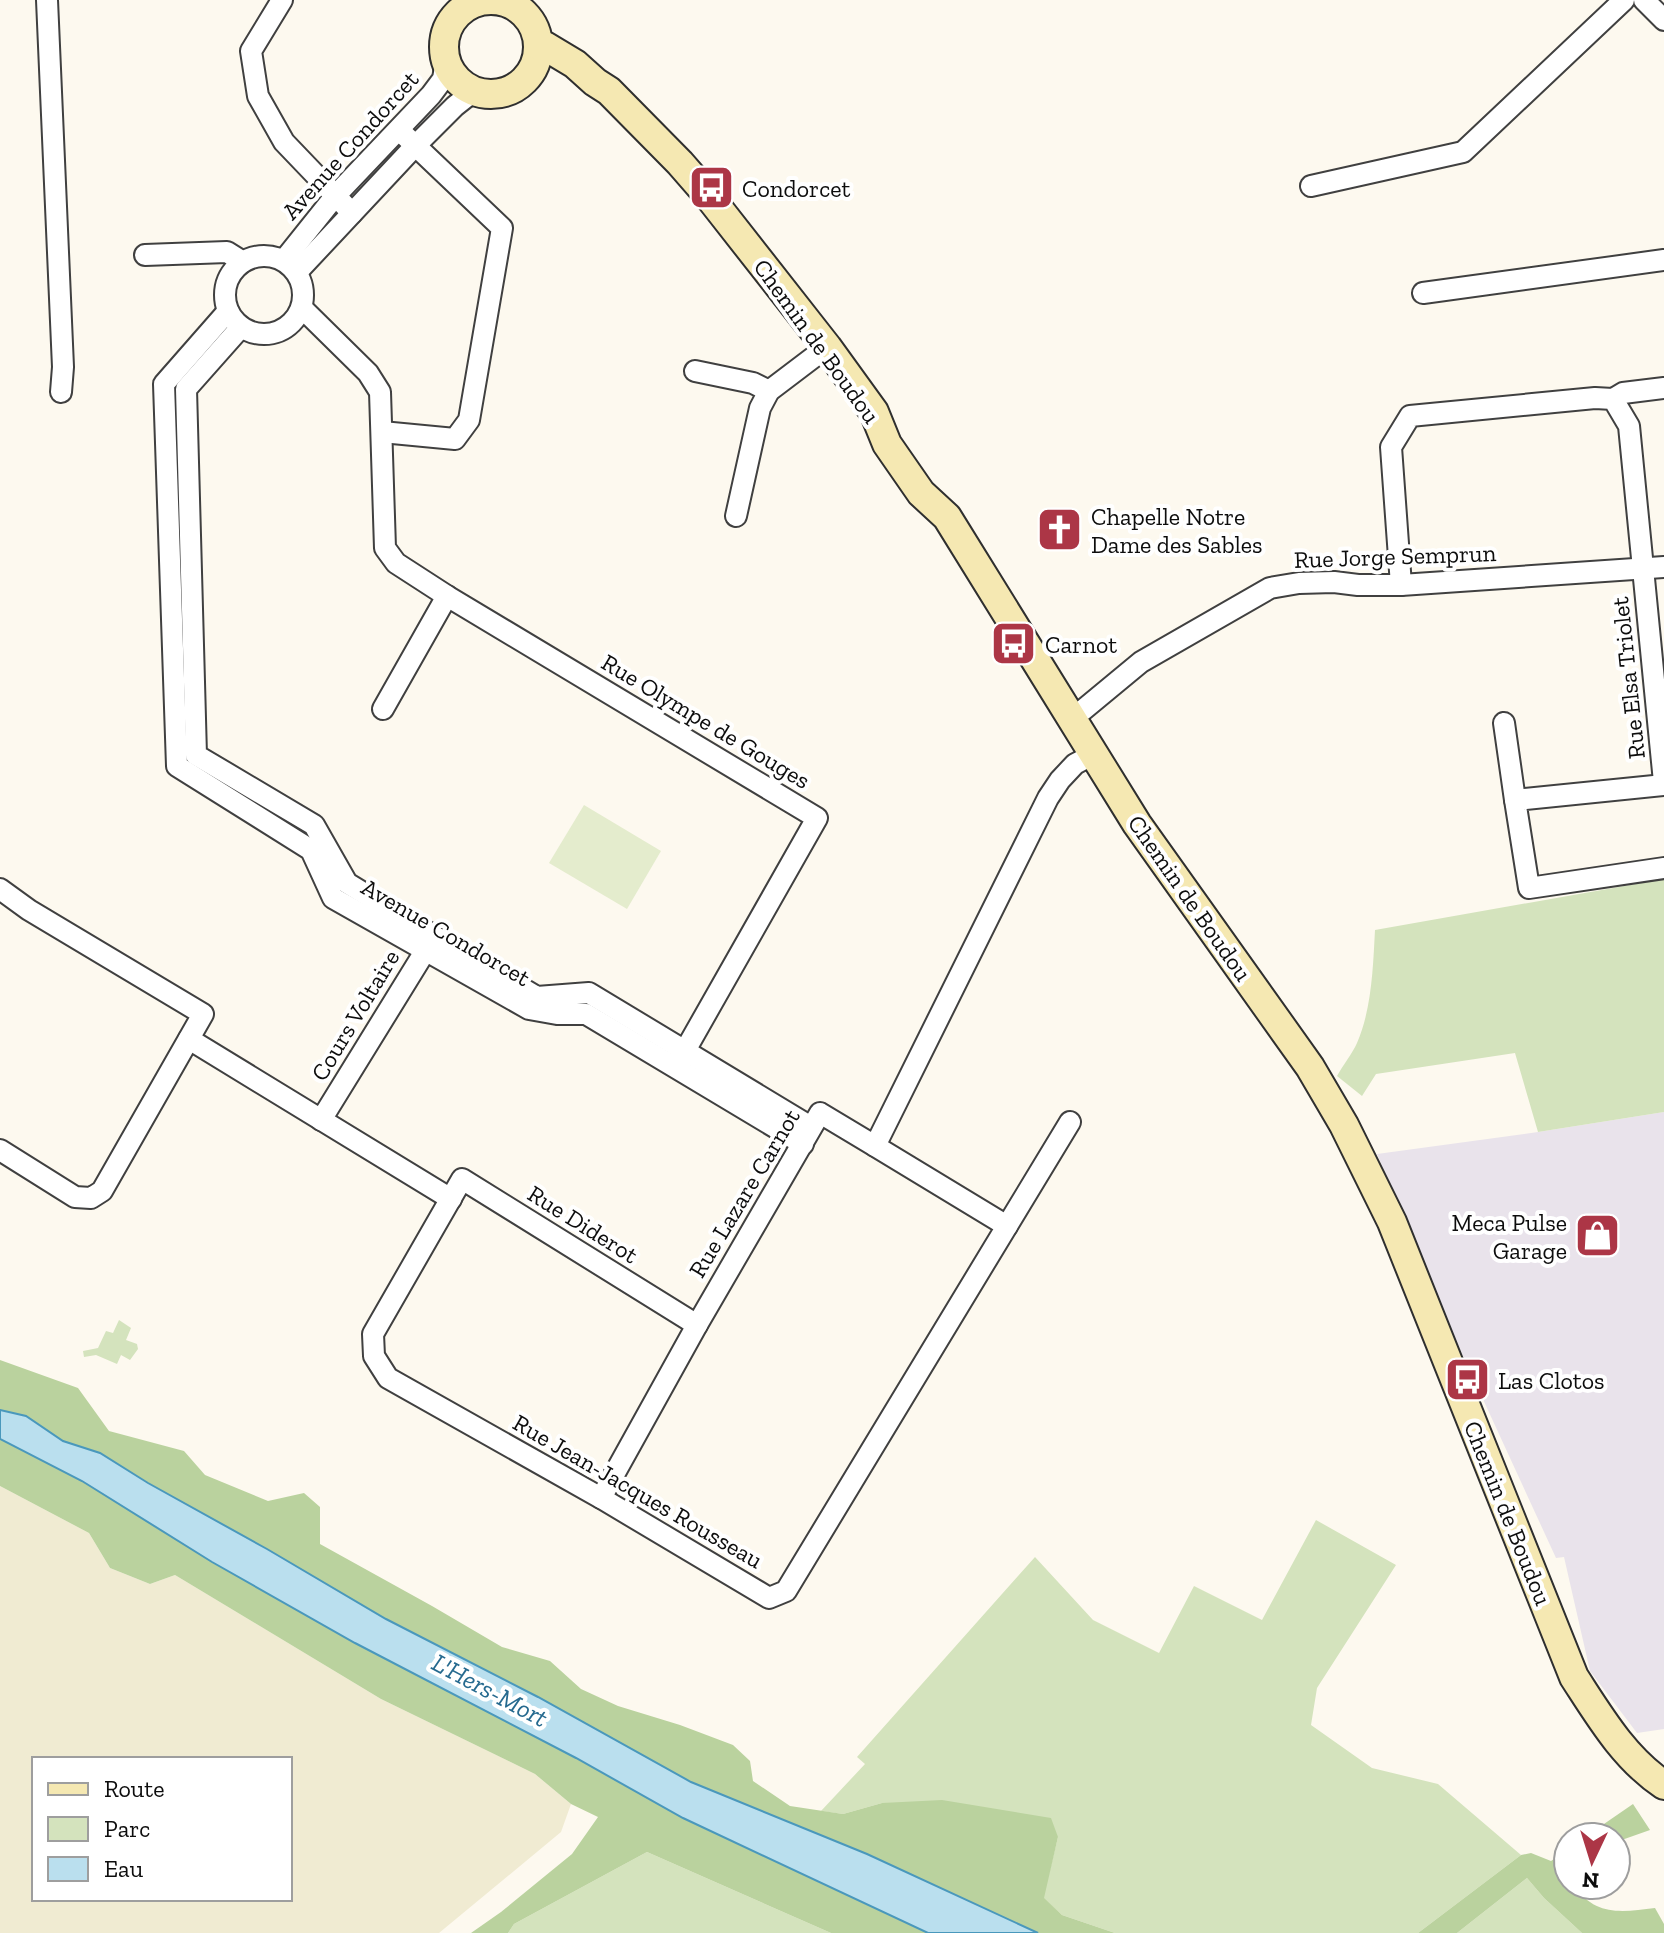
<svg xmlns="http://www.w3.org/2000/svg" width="1664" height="1933" viewBox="0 0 1664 1933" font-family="'Zilla Slab',serif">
<rect width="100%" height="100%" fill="#fdf9ef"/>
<!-- industrial -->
<polygon fill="#e9e3eb" points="1664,1112 1664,1729 1637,1733 1590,1671 1564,1557 1556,1558 1435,1295 1377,1154 1538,1132"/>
<!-- farmland -->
<path fill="#f0ebd2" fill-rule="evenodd" d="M0 1486 89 1533 110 1568 150 1584 175 1575 381 1699 535 1774 571 1804 561 1832 439 1933H0ZM34 1759H290V1899H34Z"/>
<!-- green -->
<g fill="#d4e3bd">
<path d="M1664 879V1112L1538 1132 1515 1053 1376 1074 1362 1096 1337 1076C1343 1065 1352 1054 1357 1043 1372 1008 1373 967 1375 930Z"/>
<polygon points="119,1320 131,1328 126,1340 137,1344 138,1349 130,1360 121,1355 117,1364 96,1355 84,1357 83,1351 98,1348 106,1331 113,1333"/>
<polygon points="1316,1520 1396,1565 1317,1688 1311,1725 1372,1768 1438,1784 1521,1855 1418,1933 1115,1933 1062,1915 1043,1898 1058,1837 882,1803 843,1814 821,1811 865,1764 857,1757 1035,1557 1093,1620 1159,1653 1194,1586 1262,1620"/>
<polygon points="647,1852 831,1933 508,1933 514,1924"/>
<polygon points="1527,1878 1544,1898 1582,1933 1457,1933"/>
</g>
<!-- forest -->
<g fill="#bad29e">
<polygon points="0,1360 78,1388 109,1431 184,1451 205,1475 268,1501 304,1493 320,1507 320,1544 432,1606 502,1647 550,1661 581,1689 618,1706 680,1725 733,1745 750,1761 753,1781 790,1806 843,1814 882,1803 942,1800 1051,1818 1058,1837 1044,1898 1062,1915 1115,1933 1038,1933 867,1854 691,1782 538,1697 386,1619 267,1549 148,1483 100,1453 63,1441 26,1416 0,1410"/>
<polygon points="0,1439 82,1481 683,1818 928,1933 831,1933 647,1852 514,1924 508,1933 471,1933 501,1912 572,1854 598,1817 571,1804 535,1774 381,1699 175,1575 150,1584 110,1568 89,1533 0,1486"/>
<polygon points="1633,1804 1650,1830 1616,1842 1616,1837 1585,1837"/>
<path d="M1568 1849V1867L1565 1871 1568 1876V1885H1574C1595 1917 1622 1912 1655 1908L1664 1924V1933H1582L1544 1898 1527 1878 1457 1933H1418L1521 1855 1531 1853 1551 1861Z"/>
</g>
<!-- pitch -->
<polygon fill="#e4eccd" points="584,805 661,851 627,909 549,863"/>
<!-- water -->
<polygon fill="#badfee" stroke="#4a98bc" stroke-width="2" points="0,1410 26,1416 63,1441 100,1453 148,1483 267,1549 386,1619 538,1697 691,1782 867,1854 1038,1933 928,1933 683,1818 576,1758 355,1643 212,1562 82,1481 0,1439"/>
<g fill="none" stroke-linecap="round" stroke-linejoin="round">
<defs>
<g id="street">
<polyline points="47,0 63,367 61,392"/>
<polyline points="282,0 251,51 258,96 284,142 352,213"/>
<polyline points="1644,0 1664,20"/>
<polyline points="1311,186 1463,152 1624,0"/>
<polyline points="145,255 227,252 243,262"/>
<circle cx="264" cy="295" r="39"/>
<polyline points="284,260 336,195 431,95 443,79 446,61"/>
<polyline points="297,272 415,146 455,106 474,91"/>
<polyline points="1423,293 1664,260"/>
<polyline points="302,308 368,373 380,392 385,548 396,563 447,596 817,818 678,1063"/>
<polyline points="228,311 164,384 177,766 311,850 333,898 529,1009 557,1014 586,1014 803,1144"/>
<polyline points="241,327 186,389 196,755 314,825 347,883 434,936 537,997 589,993 811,1127"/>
<polyline points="695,371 753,383 769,391"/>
<polyline points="1613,399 1623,393 1664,388"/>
<polyline points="382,432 455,439 469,420 502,228 399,130"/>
<polyline points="736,516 760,408 769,391 827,347"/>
<polyline points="1401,585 1391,447 1410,416 1595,398 1613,399 1629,426 1664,782"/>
<polyline points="383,709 447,596"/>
<polyline points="1070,718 1083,710 1141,662 1270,588 1299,583 1334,582 1358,585 1401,585 1664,567"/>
<polyline points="1504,723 1515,800"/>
<polyline points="1664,785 1515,800 1529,888 1664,868"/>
<polyline points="0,889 29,910 203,1014 102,1191 91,1198 75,1197 0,1150"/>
<polyline points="189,1039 451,1199"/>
<polyline points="321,1120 432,940"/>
<polyline points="1007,1226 1070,1122"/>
<polyline points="697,1325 462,1179 373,1334 374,1356 388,1378 601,1498 769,1598 786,1591 1007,1226 875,1146"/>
<polyline points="601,1498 697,1325 820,1113 875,1146 1048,798 1060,780 1075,764 1094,754"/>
</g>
<g id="secondary">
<circle cx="491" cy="47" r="47"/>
<path d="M538 45 545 46 575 64 595 82 609 91 680 163 707 194 827 347 874 412 887 444 921 493 947 517 1137 824 1310 1067 1344 1125 1392 1222 1574 1677C1600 1717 1624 1758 1664 1785"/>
</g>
</defs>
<!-- street casing -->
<use href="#street" stroke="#404040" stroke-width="24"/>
<!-- secondary casing -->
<use href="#secondary" stroke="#2f2f2f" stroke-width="32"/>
<!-- street -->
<use href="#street" stroke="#fff" stroke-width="20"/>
<!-- secondary -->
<use href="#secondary" stroke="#f5e8b2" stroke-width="28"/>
</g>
<!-- icons -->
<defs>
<symbol id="bus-square" viewBox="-11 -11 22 22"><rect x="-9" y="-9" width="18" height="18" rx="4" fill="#ac3646" stroke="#fff"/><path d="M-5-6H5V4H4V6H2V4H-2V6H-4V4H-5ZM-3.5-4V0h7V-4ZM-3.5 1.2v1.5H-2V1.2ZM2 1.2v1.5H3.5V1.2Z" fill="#fff"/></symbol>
<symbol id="church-square" viewBox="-11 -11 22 22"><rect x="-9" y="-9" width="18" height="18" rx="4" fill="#ac3646" stroke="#fff"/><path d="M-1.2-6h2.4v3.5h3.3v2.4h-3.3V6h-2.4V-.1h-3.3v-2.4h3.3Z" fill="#fff"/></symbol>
<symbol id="shop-square" viewBox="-11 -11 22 22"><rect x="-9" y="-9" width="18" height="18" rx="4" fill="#ac3646" stroke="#fff"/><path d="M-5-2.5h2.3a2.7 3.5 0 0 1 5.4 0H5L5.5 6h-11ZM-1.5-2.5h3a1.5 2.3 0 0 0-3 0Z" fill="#fff"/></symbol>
</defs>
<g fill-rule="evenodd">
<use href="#bus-square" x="686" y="162" width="51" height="51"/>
<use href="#church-square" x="1034" y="504" width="51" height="51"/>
<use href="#bus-square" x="988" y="618" width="51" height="51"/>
<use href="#shop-square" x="1572" y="1210" width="51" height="51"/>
<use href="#bus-square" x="1442" y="1354" width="51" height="51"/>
</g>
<g text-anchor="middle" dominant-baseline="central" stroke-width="8" stroke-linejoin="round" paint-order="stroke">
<!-- street labels -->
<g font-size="24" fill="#0d0d0d" stroke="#fff">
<text transform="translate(350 145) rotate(-48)">Avenue Condorcet</text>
<text transform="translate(817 341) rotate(54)">Chemin de Boudou</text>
<text transform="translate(1395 556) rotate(-2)">Rue Jorge Semprun</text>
<text transform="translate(1628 678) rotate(-96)">Rue Elsa Triolet</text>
<text transform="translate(706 721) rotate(31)">Rue Olympe de Gouges</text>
<text transform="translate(1190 898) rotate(55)">Chemin de Boudou</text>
<text transform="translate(446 932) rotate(30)">Avenue Condorcet</text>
<text transform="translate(355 1015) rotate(-59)">Cours Voltaire</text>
<text transform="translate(744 1193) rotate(-59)">Rue Lazare Carnot</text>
<text transform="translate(583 1224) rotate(32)">Rue Diderot</text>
<text transform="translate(638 1491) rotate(30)">Rue Jean-Jacques Rousseau</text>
<text transform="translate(1508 1513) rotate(68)">Chemin de Boudou</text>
</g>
<!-- poi labels -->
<g font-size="24" fill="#0d0d0d" stroke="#fff" text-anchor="start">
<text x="742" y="188">Condorcet</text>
<text x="1091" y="516">Chapelle Notre<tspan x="1091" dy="28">Dame des Sables</tspan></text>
<text x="1045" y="644">Carnot</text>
<text x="1567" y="1222" text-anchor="end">Meca Pulse<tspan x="1567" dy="28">Garage</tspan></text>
<text x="1498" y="1380">Las Clotos</text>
</g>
<!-- water labels -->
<g font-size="26" font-style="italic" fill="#266a8f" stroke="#fff">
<text transform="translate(490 1690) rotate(28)">L'Hers-Mort</text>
</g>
</g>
<!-- legend -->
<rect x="32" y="1757" width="260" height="144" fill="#ffffff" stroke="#9e9e9e" stroke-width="2"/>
<rect x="48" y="1783" width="40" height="12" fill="#f5e8b2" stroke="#9e9e9e" stroke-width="2"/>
<text x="104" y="1797" font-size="24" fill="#0d0d0d">Route</text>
<rect x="48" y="1817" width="40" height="24" fill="#d4e3bd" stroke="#9e9e9e" stroke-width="2"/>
<text x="104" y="1837" font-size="24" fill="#0d0d0d">Parc</text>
<rect x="48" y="1857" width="40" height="24" fill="#badfee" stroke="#9e9e9e" stroke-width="2"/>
<text x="104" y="1877" font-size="24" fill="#0d0d0d">Eau</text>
<!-- north arrow -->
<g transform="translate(1592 1861) rotate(184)"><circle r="38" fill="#ffffff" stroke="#9e9e9e" stroke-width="2"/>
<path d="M0-6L14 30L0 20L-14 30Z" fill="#ac3646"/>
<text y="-12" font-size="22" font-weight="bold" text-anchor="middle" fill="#0d0d0d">N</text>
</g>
</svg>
